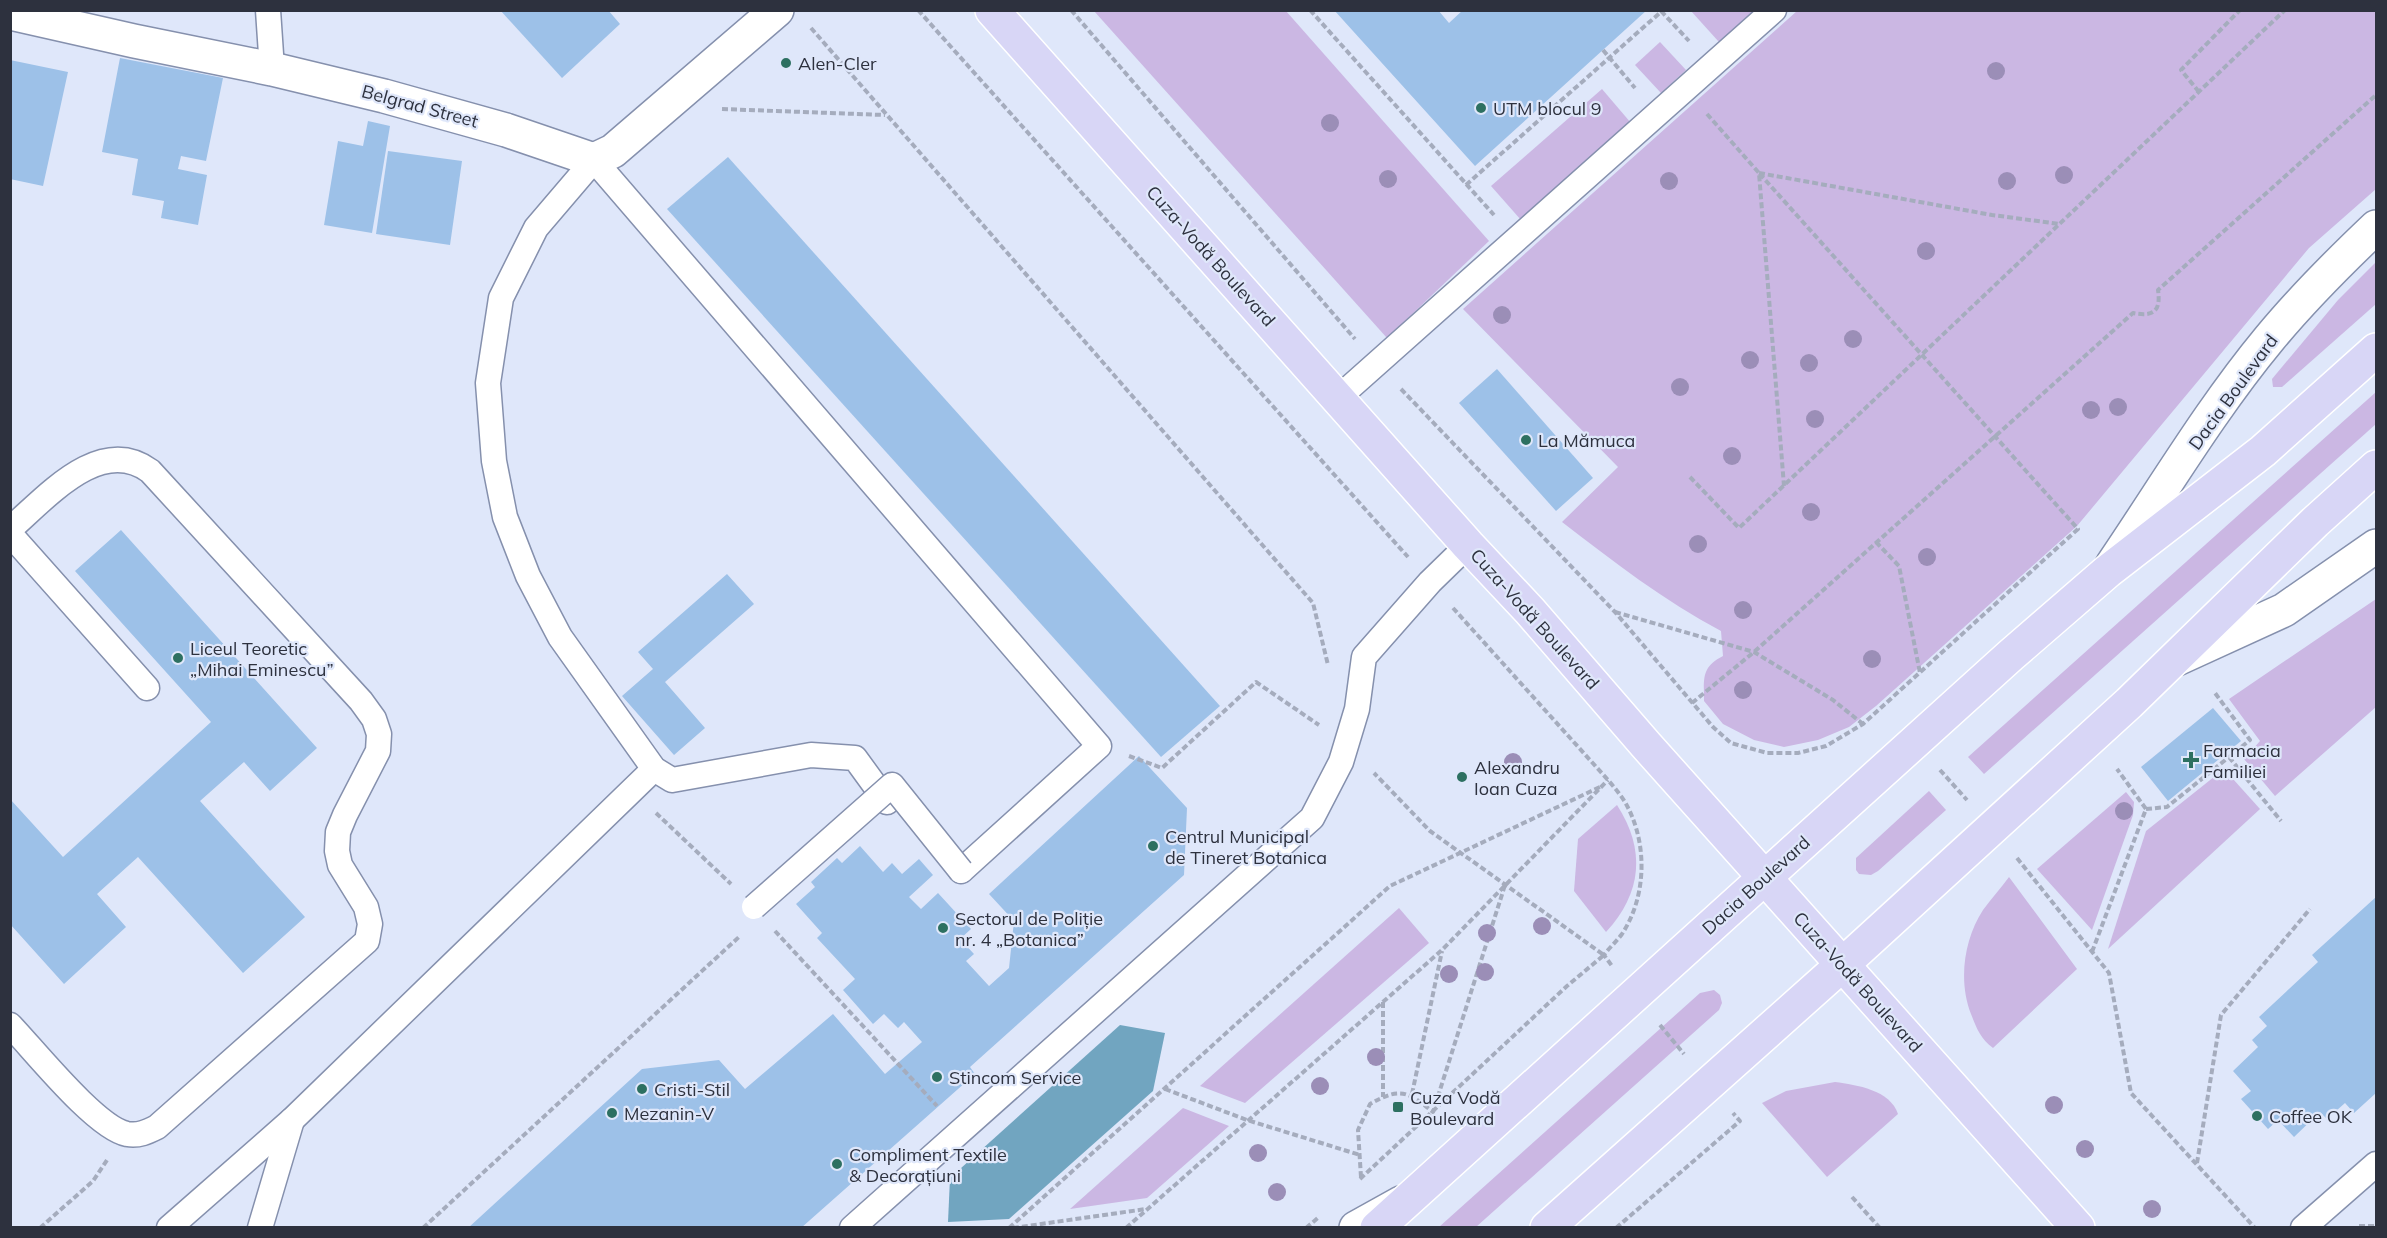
<svg xmlns="http://www.w3.org/2000/svg" width="2387" height="1238" viewBox="0 0 2387 1238" font-family="Mulish,sans-serif">
<rect width="100%" height="100%" fill="#dfe7fa"/>
<!-- green -->
<g fill="#cbb7e3">
<polygon points="1094,11 1286,11 1489,241 1387,338"/>
<polygon points="1691,11 1755,11 1719,42"/>
<path d="M1797 11H2376V189L2309 248 2077 526 1876 706 1849 727 1818 740 1784 747 1754 740 1723 724 1704 701C1704 679 1701 667 1723 656L1721 631C1664 601 1613 561 1562 522L1618 467 1463 309Z"/>
<polygon points="1660,42 1686,70 1661,93 1635,65"/>
<polygon points="1602,89 1631,123 1521,220 1491,186"/>
<polygon points="2376,262 2376,304 2282,387 2273,387 2272,379 2338,300"/>
<polygon points="2376,392 2376,424 1984,774 1968,757"/>
<polygon points="2376,599 2376,707 2275,796 2244,759 2260,741 2229,699"/>
<polygon points="2224,769 2260,809 2108,949 2146,831"/>
<polygon points="1929,791 1946,810 1878,871 1871,875 1859,874 1856,870 1856,858"/>
<polygon points="2126,792 2134,802 2133,815 2092,930 2037,869"/>
<path d="M1617 805C1646 850 1642 893 1606 932L1574 891 1578 839Z"/>
<path d="M2009 877 2077 969 1993 1048C1980 1038 1977 1029 1971 1014 1958 981 1964 939 1983 910 1991 899 2001 888 2009 877Z"/>
<polygon points="1399,908 1429,943 1245,1103 1200,1086"/>
<polygon points="1714,990 1720,995 1722,1003 1719,1010 1476,1227 1439,1227 1700,993"/>
<path d="M1835 1082C1857 1085 1890 1090 1898 1114L1827 1177 1762 1103 1786 1091Z"/>
<polygon points="1183,1108 1229,1126 1147,1198 1070,1209"/>
</g>
<!-- water -->
<polygon fill="#71a5c0" points="1120,1025 1165,1033 1153,1091 1009,1219 948,1222 950,1178"/>
<!-- building -->
<g fill="#9dc1e8">
<polygon points="500,10 608,10 620,24 562,78"/>
<polygon points="1334,10 1438,10 1449,23 1463,10 1647,10 1475,166"/>
<polygon points="120,58 223,78 206,161 181,156 178,169 207,175 198,225 161,218 164,201 132,195 138,159 102,152"/>
<polygon points="10,60 68,72 43,186 10,179"/>
<polygon points="368,121 390,126 372,233 324,225 338,141 363,146"/>
<polygon points="388,151 462,161 450,245 376,234"/>
<polygon points="728,157 1220,706 1161,757 667,209"/>
<polygon points="1497,369 1593,478 1556,511 1459,403"/>
<polygon points="121,530 317,748 270,791 244,762 200,801 305,917 243,973 138,857 97,894 126,927 64,984 10,924 10,799 63,857 211,722 75,571"/>
<polygon points="727,574 754,604 665,682 705,728 674,755 622,696 653,669 638,652"/>
<polygon points="2213,708 2241,741 2168,801 2141,767"/>
<polygon points="1139,756 1187,808 1184,875 970,1067 975,1074 801,1228 468,1228 642,1069 719,1060 745,1089 833,1014 885,1074 922,1042 904,1022 898,1028 884,1014 873,1024 843,990 855,979 817,938 822,933 796,904 815,887 811,882 837,858 842,863 860,846 883,872 892,863 902,874 919,859 933,875 909,897 921,909 938,893 971,929 960,939 974,954 966,961 989,986 1009,968 1014,921 989,894"/>
<polygon points="2376,897 2376,1093 2354,1113 2345,1103 2327,1119 2320,1112 2294,1137 2278,1120 2268,1129 2241,1099 2251,1091 2233,1071 2258,1047 2252,1040 2267,1026 2259,1017 2318,962 2312,955"/>
</g>
<g fill="none" stroke-linecap="round" stroke-linejoin="round">
<defs>
<g id="lane">
<polyline points="268,10 272,69"/>
<polyline points="1338,398 1774,10"/>
<path d="M10 529C46 498 100 434 150 471L361 701 374 719 379 734 378 751 345 815 338 832 337 851 340 865 366 907 370 924 367 941 157 1127C147 1132 139 1136 127 1134 96 1128 34 1050 10 1025"/>
<polyline points="10,534 147,688"/>
<polyline points="887,802 855,758 811,755 672,780 654,769 560,637 528,576 505,517 494,461 488,383 501,298 536,228 594,160 1099,746 961,871"/>
<polyline points="169,1228 292,1120 654,769"/>
<polyline points="260,1228 292,1120"/>
<polyline points="852,1228 1312,818 1341,762 1357,709 1364,657 1430,582 1468,545"/>
<polyline points="2303,1228 2376,1164"/>
</g>
<g id="street">
<polyline points="10,13 134,41 272,69 384,96 506,130 594,160 613,151 777,10"/>
<path d="M2112 565C2163 490 2211 409 2269 339 2302 299 2338 263 2376 227"/>
<polyline points="2177,659 2284,610 2376,546"/>
<polyline points="1356,1228 1401,1203"/>
</g>
<g id="primary">
<polyline points="992,10 1468,545 1530,611 1646,745 2078,1228"/>
<polyline points="1377,1228 2011,655 2108,571 2263,451 2376,350"/>
<polyline points="1547,1228 1842,965 2129,703 2315,522 2376,467"/>
</g>
</defs>
<!-- lane casing -->
<use href="#lane" stroke="#8590ad" stroke-width="27"/>
<!-- street casing -->
<use href="#street" stroke="#8590ad" stroke-width="36"/>
<!-- primary casing -->
<use href="#primary" stroke="#fff" stroke-width="36"/>
<!-- path -->
<g stroke="#a5acbd" stroke-width="4" stroke-dasharray="6 3" stroke-linecap="butt">
<polyline points="918,10 1408,557"/>
<polyline points="1071,10 1355,339"/>
<polyline points="1310,10 1494,215"/>
<polyline points="1661,11 1689,41"/>
<polyline points="811,28 1313,603 1328,665"/>
<polyline points="1603,50 1635,88"/>
<polyline points="2199,92 2181,70 2240,10"/>
<polyline points="722,109 885,115"/>
<polyline points="1707,114 1759,173 1784,486"/>
<polyline points="1759,173 1992,215 2060,224"/>
<polyline points="1466,185 1663,10"/>
<polyline points="1401,389 1615,612 1713,727 1731,743 1767,753 1798,753 1826,746 1863,724 2078,529 1759,173"/>
<polyline points="1690,477 1739,528 2285,10"/>
<polyline points="1876,542 1899,566 1920,673"/>
<path d="M1453 608 1608 780C1614 787 1620 794 1625 802 1648 842 1647 896 1622 934 1616 942 1609 948 1604 955L1612 966"/>
<polyline points="1615,612 1754,652 1833,700 1863,724"/>
<path d="M1692 703 1754 652 2133 313C2154 317 2161 311 2158 290L2376 95"/>
<polyline points="1129,756 1162,768 1256,682 1319,725"/>
<polyline points="2229,757 2281,821"/>
<polyline points="1940,770 1967,800"/>
<polyline points="2146,809 2167,807 2250,740 2215,693"/>
<polyline points="656,813 731,884"/>
<polyline points="2017,858 2109,973 2131,1093 2255,1228"/>
<polyline points="775,931 937,1106"/>
<polyline points="2092,952 2146,809 2117,769"/>
<polyline points="1383,1002 1383,1097"/>
<polyline points="1660,1025 1684,1054"/>
<polyline points="1165,1089 1247,1120 1360,1155"/>
<polyline points="1412,1094 1442,951"/>
<polyline points="2197,1163 2221,1015 2310,909"/>
<path d="M1361 1177 1358 1130 1370 1104C1400 1087 1407 1091 1433 1112L1505 885"/>
<polyline points="1360,1179 1567,986 1604,955 1430,831 1374,773"/>
<polyline points="1852,1197 1880,1228"/>
<polyline points="2359,1226 2376,1226"/>
<polyline points="40,1228 93,1181 107,1160"/>
<polyline points="423,1228 740,936"/>
<polyline points="1009,1228 1390,886 1600,787"/>
<polyline points="1013,1228 1146,1209"/>
<polyline points="1126,1228 1442,950 1608,780"/>
<polyline points="1306,1228 1319,1217"/>
<polyline points="1616,1228 1740,1121 1733,1113"/>
</g>
<!-- lane -->
<use href="#lane" stroke="#fff" stroke-width="24"/>
<!-- street -->
<use href="#street" stroke="#fff" stroke-width="33"/>
<!-- primary -->
<use href="#primary" stroke="#d8d6f6" stroke-width="33"/>
<defs>
<polyline id="lane-bridge" points="754,907 892,785 961,871"/>
</defs>
<!-- lane-bridge casing -->
<use href="#lane-bridge" stroke="#8590ad" stroke-width="27" stroke-linecap="butt"/>
<!-- lane-bridge -->
<use href="#lane-bridge" stroke="#fff" stroke-width="24"/>
</g>
<!-- trees -->
<g fill="#9b8eb7">
<circle cx="1996" cy="71" r="9"/>
<circle cx="1330" cy="123" r="9"/>
<circle cx="2064" cy="175" r="9"/>
<circle cx="1388" cy="179" r="9"/>
<circle cx="1669" cy="181" r="9"/>
<circle cx="2007" cy="181" r="9"/>
<circle cx="1926" cy="251" r="9"/>
<circle cx="1502" cy="315" r="9"/>
<circle cx="1853" cy="339" r="9"/>
<circle cx="1750" cy="360" r="9"/>
<circle cx="1809" cy="363" r="9"/>
<circle cx="1680" cy="387" r="9"/>
<circle cx="2118" cy="407" r="9"/>
<circle cx="2091" cy="410" r="9"/>
<circle cx="1815" cy="419" r="9"/>
<circle cx="1732" cy="456" r="9"/>
<circle cx="1811" cy="512" r="9"/>
<circle cx="1698" cy="544" r="9"/>
<circle cx="1927" cy="557" r="9"/>
<circle cx="1743" cy="610" r="9"/>
<circle cx="1872" cy="659" r="9"/>
<circle cx="1743" cy="690" r="9"/>
<circle cx="1513" cy="762" r="9"/>
<circle cx="2124" cy="811" r="9"/>
<circle cx="1542" cy="926" r="9"/>
<circle cx="1487" cy="933" r="9"/>
<circle cx="1485" cy="972" r="9"/>
<circle cx="1449" cy="974" r="9"/>
<circle cx="1376" cy="1057" r="9"/>
<circle cx="1320" cy="1086" r="9"/>
<circle cx="2054" cy="1105" r="9"/>
<circle cx="2085" cy="1149" r="9"/>
<circle cx="1258" cy="1153" r="9"/>
<circle cx="1277" cy="1192" r="9"/>
<circle cx="2152" cy="1209" r="9"/>
</g>
<!-- markers -->
<g fill="#2d7061" stroke="#dfe7fa" stroke-width="2">
<circle cx="786" cy="63" r="6"/>
<circle cx="1481" cy="108" r="6"/>
<circle cx="1526" cy="440" r="6"/>
<circle cx="178" cy="658" r="6"/>
<path d="M2188 751h6v6h6v6h-6v6h-6v-6h-6v-6h6z"/>
<circle cx="1462" cy="777" r="6"/>
<circle cx="1153" cy="846" r="6"/>
<circle cx="943" cy="928" r="6"/>
<circle cx="937" cy="1077" r="6"/>
<circle cx="642" cy="1089" r="6"/>
<rect x="1392" y="1101" width="12" height="12" rx="3"/>
<circle cx="612" cy="1113" r="6"/>
<circle cx="2257" cy="1116" r="6"/>
<circle cx="837" cy="1164" r="6"/>
</g>
<g text-anchor="middle" dominant-baseline="central" stroke-width="4.5" stroke-linejoin="round" paint-order="stroke">
<!-- poi labels -->
<g font-size="18" fill="#2d313e" stroke="#dfe7fa" text-anchor="start">
<text x="798" y="63">Alen-Cler</text>
<text x="1493" y="108">UTM blocul 9</text>
<text x="1538" y="440">La Mămuca</text>
<text x="190" y="648">Liceul Teoretic<tspan x="190" dy="21">„Mihai Eminescu”</tspan></text>
<text x="2203" y="750">Farmacia<tspan x="2203" dy="21">Familiei</tspan></text>
<text x="1474" y="767">Alexandru<tspan x="1474" dy="21">Ioan Cuza</tspan></text>
<text x="1165" y="836">Centrul Municipal<tspan x="1165" dy="21">de Tineret Botanica</tspan></text>
<text x="955" y="918">Sectorul de Poliție<tspan x="955" dy="21">nr. 4 „Botanica”</tspan></text>
<text x="949" y="1077">Stincom Service</text>
<text x="654" y="1089">Cristi-Stil</text>
<text x="1410" y="1097">Cuza Vodă<tspan x="1410" dy="21">Boulevard</tspan></text>
<text x="624" y="1113">Mezanin-V</text>
<text x="2269" y="1116">Coffee OK</text>
<text x="849" y="1154">Compliment Textile<tspan x="849" dy="21">&amp; Decorațiuni</tspan></text>
</g>
<!-- street labels -->
<g font-size="18" fill="#2d313e" stroke="#dfe7fa">
<text transform="translate(420 106) rotate(15)">Belgrad Street</text>
<text transform="translate(1211 256) rotate(48)">Cuza-Vodă Boulevard</text>
<text transform="translate(2233 392) rotate(-54)">Dacia Boulevard</text>
<text transform="translate(1535 619) rotate(48)">Cuza-Vodă Boulevard</text>
<text transform="translate(1756 885) rotate(-42)">Dacia Boulevard</text>
<text transform="translate(1858 982) rotate(48)">Cuza-Vodă Boulevard</text>
</g>
</g>
<!-- border -->
<rect width="2387" height="1238" fill="none" stroke="#2d313e" stroke-width="24"/>
</svg>
